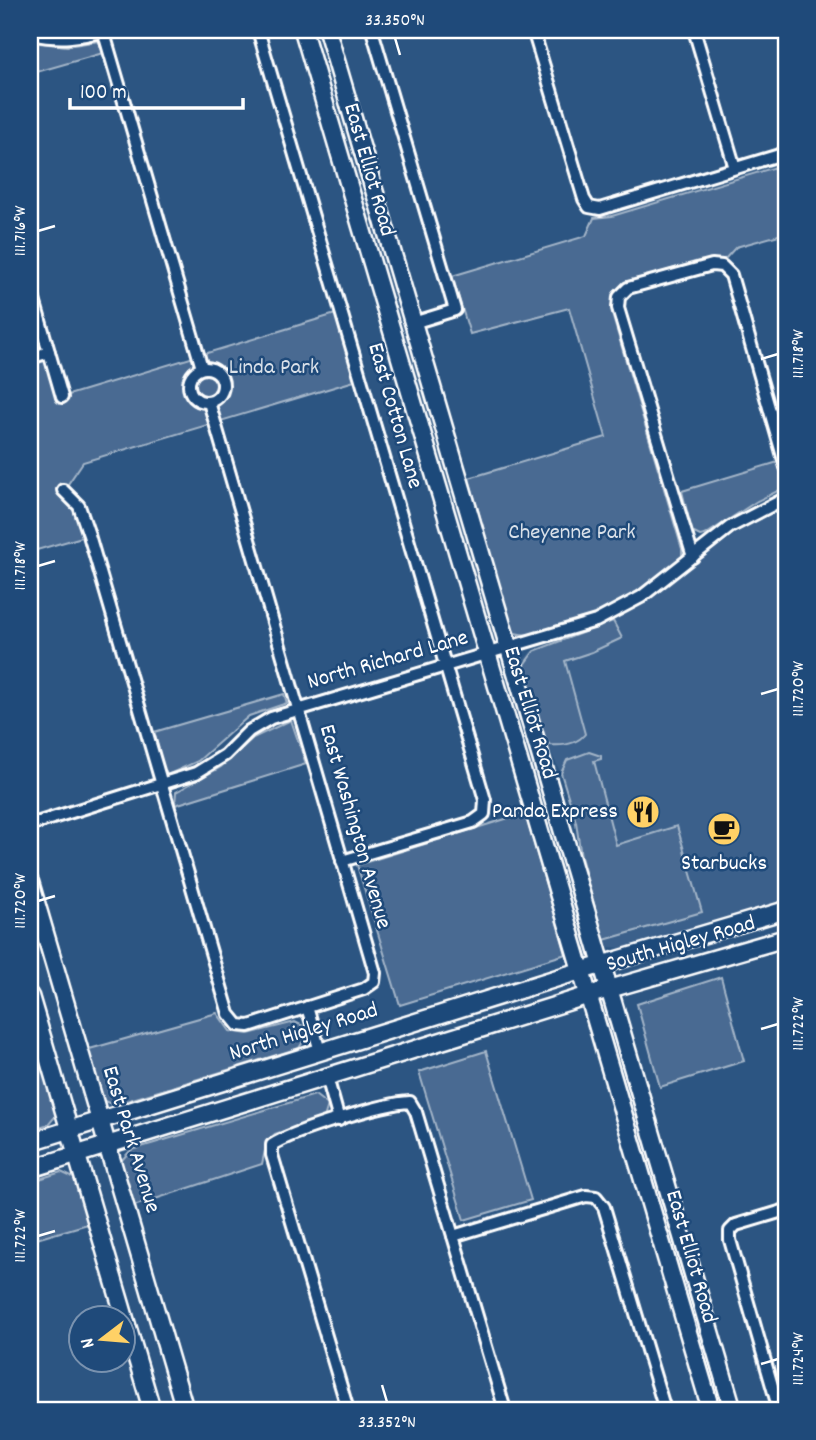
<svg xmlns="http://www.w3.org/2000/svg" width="816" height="1440" viewBox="0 0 816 1440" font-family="Dekko,sans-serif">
<rect width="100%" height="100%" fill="#2c5582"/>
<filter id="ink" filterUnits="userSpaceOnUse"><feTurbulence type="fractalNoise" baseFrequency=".0143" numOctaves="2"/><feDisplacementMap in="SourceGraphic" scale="14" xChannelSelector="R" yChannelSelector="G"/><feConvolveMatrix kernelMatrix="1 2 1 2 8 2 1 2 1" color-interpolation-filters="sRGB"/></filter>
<g filter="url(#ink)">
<!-- built -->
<polygon fill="#3b618b" points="786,508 786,899 624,948 608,947 604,941 586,883 575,823 561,773 544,738 523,666 523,661 531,652 613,621 640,605 741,530"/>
<!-- green -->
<g fill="#486b92" stroke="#a4b5c8" stroke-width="2">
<polygon points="99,41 103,53 30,74 30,42 67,46"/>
<path d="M786 164V233L736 247 725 259 698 261 626 283C614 292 611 298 612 314L682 549V556C655 587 555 646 515 633L511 627 469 478 606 437 569 308 470 334 452 276 586 236 594 218 612 216Z"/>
<polygon points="342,312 361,379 83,462 64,490 79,506 89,535 30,552 30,358 49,352 62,397"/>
<polygon points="778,462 786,487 757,501 705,535 700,536 692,532 682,491"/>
<path d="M613 621 622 638 592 652 565 661 585 734C577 744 563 746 550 745L544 738 523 666 534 651Z"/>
<polygon points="284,694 287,703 249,716 198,761 165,776 154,732"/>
<polygon points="291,720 306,764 175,805 176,792 221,767 253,738"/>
<polygon points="589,752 601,756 601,759 594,761 616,845 677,826 702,912 604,940 581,857 576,822 561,773 567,760"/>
<polygon points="525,813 566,954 400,1005 357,865"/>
<polygon points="721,977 744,1061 660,1087 637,1004"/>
<polygon points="217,1013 230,1031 248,1034 295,1022 303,1026 306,1037 299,1048 113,1105 98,1098 86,1050"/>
<polygon points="486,1051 531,1200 464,1220 419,1072"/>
<polygon points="44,1063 59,1112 49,1124 30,1130 30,1067"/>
<polygon points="315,1095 328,1105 324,1118 275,1134 267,1141 262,1164 134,1206 120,1162 131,1150"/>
<polygon points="61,1172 78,1180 91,1223 30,1241 30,1182"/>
</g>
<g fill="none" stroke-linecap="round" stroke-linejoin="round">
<defs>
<g id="street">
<polyline points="103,30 202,368"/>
<polyline points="258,30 485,800 484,814 473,822 342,861"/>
<polyline points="372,30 455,310 413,323"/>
<polyline points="533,30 584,199 589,207 600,209 786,153"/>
<polyline points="694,30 735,168"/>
<path d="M30 34C60 40 78 38 107 30"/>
<polyline points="30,286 62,397"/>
<polyline points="30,358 49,352"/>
<circle cx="206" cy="385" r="17"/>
<polyline points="63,490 79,506 89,535 229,1014 238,1025 249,1026 364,989 374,982 375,973 209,402"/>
<polyline points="693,557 618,308 619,297 628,288 712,265 722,266 731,275 786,467"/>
<polyline points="30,825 196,773 225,755 249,731 271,718 596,621 641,597 730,527 786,498"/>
<polyline points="307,1007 320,1051"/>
<polyline points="327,1077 339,1120"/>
<polyline points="453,1236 586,1196 596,1197 604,1207 665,1410"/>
<path d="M348 1410 272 1155V1145C293 1131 384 1103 410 1102L416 1112 505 1410"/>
<polyline points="779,1410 730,1240 730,1231 736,1225 786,1210"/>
</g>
<g id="secondary">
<polyline points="303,30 711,1410"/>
<polyline points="327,30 733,1410"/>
<polyline points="30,882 185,1410"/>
<polyline points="30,996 152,1410"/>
<polyline points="30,1142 567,975 786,910"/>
<polyline points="30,1169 599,992 786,938"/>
</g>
</defs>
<!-- street casing -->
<use href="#street" stroke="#fff" stroke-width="16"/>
<!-- secondary casing -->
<use href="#secondary" stroke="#fff" stroke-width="21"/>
<!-- street -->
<use href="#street" stroke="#1f4a7a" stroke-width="10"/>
<!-- secondary -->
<use href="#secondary" stroke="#1f4a7a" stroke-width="16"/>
</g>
</g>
<!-- ticks -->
<path fill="none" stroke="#fff" stroke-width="2.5" d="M395 38 400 55M38 231 55 226M761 359 778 354M38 566 55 561M761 694 778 689M38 901 55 896M761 1029 778 1024M38 1236 55 1231M761 1364 778 1359M382 1385 387 1402"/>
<!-- icons -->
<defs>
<symbol id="restaurant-disc" viewBox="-11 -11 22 22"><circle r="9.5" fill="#ffd166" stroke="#1f4a7a"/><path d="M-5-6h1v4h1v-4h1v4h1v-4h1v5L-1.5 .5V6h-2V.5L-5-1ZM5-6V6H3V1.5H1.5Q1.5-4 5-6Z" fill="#111"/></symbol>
<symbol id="cafe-disc" viewBox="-11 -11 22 22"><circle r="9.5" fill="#ffd166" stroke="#1f4a7a"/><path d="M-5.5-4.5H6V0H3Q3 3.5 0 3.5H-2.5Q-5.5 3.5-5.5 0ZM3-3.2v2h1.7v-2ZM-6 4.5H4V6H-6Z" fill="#111"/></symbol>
</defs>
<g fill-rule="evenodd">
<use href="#restaurant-disc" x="624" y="793" width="38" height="38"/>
<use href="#cafe-disc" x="705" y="810" width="38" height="38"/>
</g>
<g text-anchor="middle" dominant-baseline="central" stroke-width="5" stroke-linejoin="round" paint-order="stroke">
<!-- street labels -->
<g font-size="23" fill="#fff" stroke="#1f4a7a">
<text transform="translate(368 170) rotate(74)">East Elliot Road</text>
<text transform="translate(394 416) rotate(74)">East Cotton Lane</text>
<text transform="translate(388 661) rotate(-16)">North Richard Lane</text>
<text transform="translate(529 713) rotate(73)">East Elliot Road</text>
<text transform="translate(354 827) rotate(74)">East Washington Avenue</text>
<text transform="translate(681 945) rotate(-16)">South Higley Road</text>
<text transform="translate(304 1033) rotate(-17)">North Higley Road</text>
<text transform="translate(130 1140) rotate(73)">East Park Avenue</text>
<text transform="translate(690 1257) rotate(74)">East Elliot Road</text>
</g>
<!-- park labels -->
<g font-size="23" fill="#dae1e9" stroke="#1f4a7a">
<text x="274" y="368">Linda Park</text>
<text x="572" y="533">Cheyenne Park</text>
</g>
<!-- poi labels -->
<g font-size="23" fill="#fff" stroke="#1f4a7a" text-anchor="end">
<text x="618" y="812">Panda Express</text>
<text x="724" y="864" text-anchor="middle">Starbucks</text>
</g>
</g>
<!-- margin -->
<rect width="816" height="1440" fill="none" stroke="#1f4a7a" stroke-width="77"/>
<!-- north arrow -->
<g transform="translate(102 1339) rotate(254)"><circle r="33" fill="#1f4a7a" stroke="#7992af" stroke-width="2"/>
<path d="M0-5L12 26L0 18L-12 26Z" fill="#ffd166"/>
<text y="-10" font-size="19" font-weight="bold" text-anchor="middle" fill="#ffffff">N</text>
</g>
<!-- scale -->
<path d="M70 98v10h173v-10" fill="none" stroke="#ffffff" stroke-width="3.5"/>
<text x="80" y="98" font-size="21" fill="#ffffff" stroke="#1f4a7a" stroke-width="5" paint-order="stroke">100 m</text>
<rect x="38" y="38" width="740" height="1364" fill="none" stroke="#fff" stroke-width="2.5"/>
<g font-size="18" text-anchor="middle" fill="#fff">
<text x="395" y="25">33.350°N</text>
<text transform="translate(19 231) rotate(-90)" y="6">111.716°W</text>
<text transform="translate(797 354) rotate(-90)" y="6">111.718°W</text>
<text transform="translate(19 566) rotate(-90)" y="6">111.718°W</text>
<text transform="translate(797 689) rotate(-90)" y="6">111.720°W</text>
<text transform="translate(19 901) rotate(-90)" y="6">111.720°W</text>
<text transform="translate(797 1024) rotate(-90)" y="6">111.722°W</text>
<text transform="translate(19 1236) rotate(-90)" y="6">111.722°W</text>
<text transform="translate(797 1359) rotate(-90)" y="6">111.724°W</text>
<text x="387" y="1427">33.352°N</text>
</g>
</svg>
